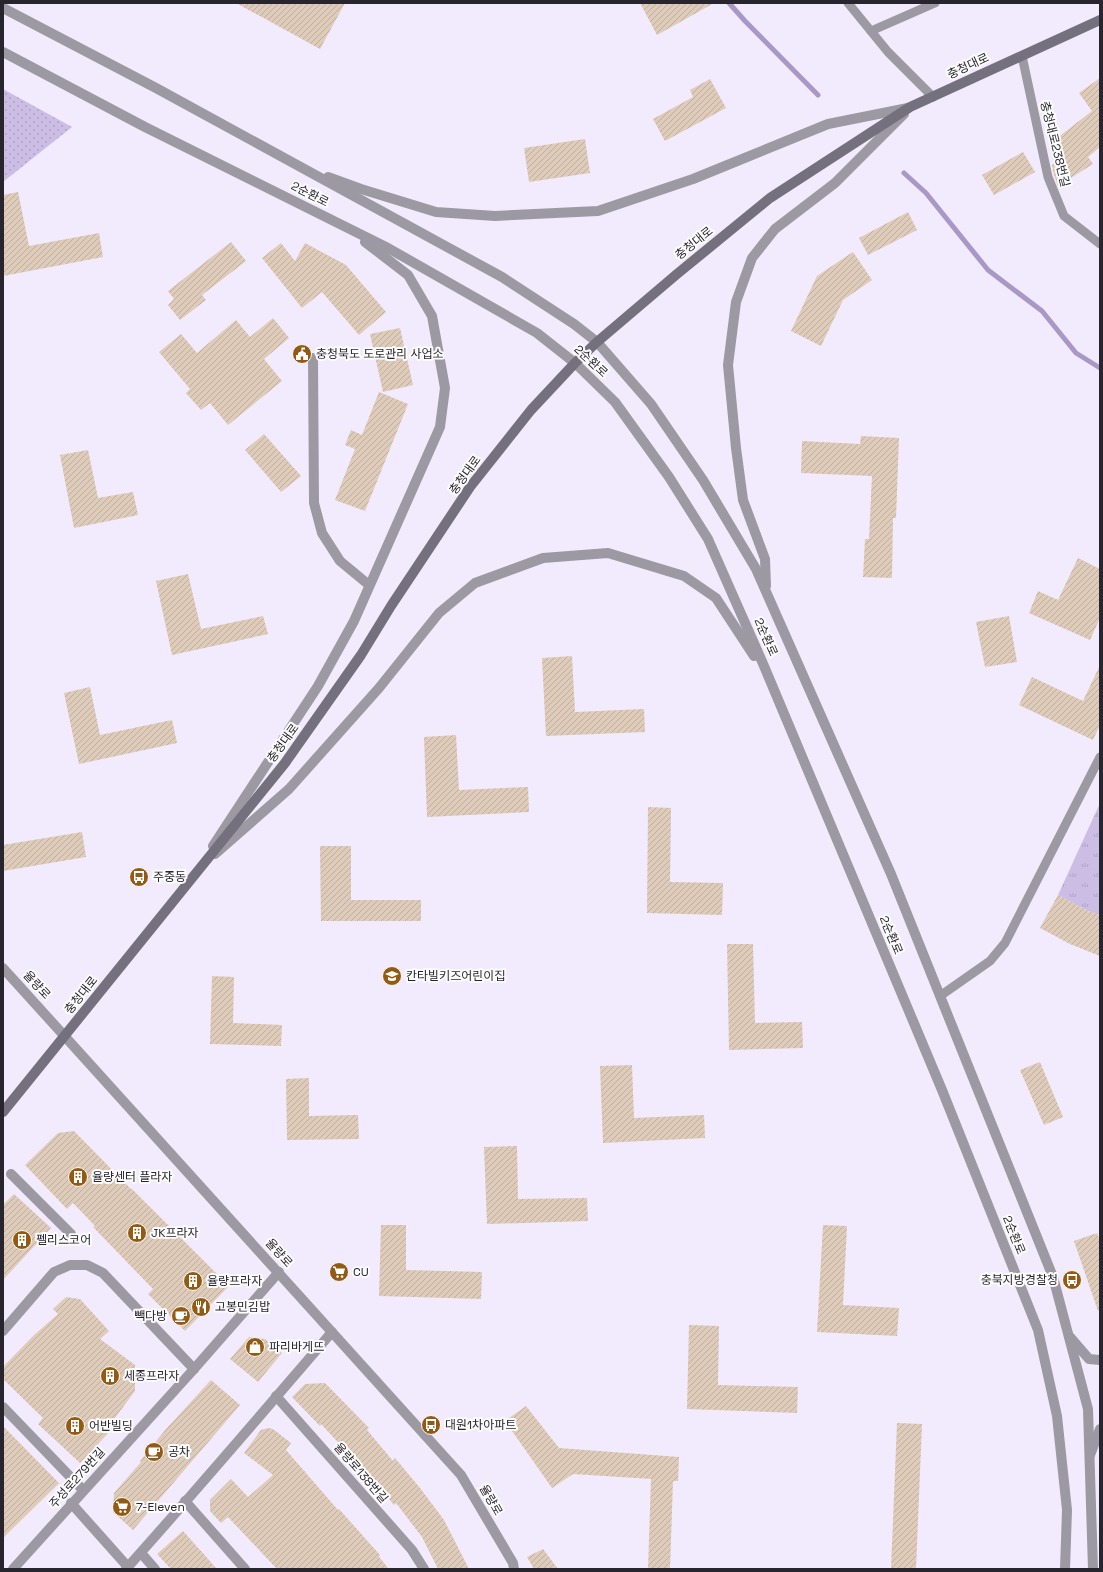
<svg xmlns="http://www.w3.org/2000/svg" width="1103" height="1572" viewBox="0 0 1103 1572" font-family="'Space Grotesk','Noto Sans KR',sans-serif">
<defs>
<pattern id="grass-tufts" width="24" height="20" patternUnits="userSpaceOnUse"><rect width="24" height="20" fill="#ccbde5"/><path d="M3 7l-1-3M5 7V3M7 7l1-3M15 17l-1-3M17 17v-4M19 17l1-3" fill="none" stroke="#afa2c5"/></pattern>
<pattern id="park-dots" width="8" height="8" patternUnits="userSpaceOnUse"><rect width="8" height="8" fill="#ccbde5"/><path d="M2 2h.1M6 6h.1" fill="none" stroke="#afa2c5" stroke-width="1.8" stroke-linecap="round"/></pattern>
<pattern id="building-hatch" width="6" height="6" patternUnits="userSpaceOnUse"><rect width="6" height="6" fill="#decbb9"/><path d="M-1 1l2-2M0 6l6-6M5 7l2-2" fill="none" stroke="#beae9f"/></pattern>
</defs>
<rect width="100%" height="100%" fill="#f2ebfe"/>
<!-- grass -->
<polygon fill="url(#grass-tufts)" points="1100,803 1100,915 1088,911 1058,895"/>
<!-- park -->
<polygon fill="url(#park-dots)" points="3,89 72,127 3,182"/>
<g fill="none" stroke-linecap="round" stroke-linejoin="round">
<!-- stream -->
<g stroke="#a998c5" stroke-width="5">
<polyline points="729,3 745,21 818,95"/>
<polyline points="904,173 926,193 988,270 1042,311 1076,353 1100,368"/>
</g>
</g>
<!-- building -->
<g fill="url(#building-hatch)">
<polygon points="236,3 345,3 320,49"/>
<polygon points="640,3 714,3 657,35"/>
<polygon points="1100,78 1100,147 1088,157 1093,164 1058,186 1054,175 1052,165 1055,162 1052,142 1092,111 1079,93"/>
<polygon points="710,79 726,108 665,141 653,119 693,97 690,90"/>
<polygon points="585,139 590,173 529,182 524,148"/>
<polygon points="1023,152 1035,172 994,195 982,175"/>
<polygon points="18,192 29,246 99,233 103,257 3,276 3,195"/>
<polygon points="908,212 917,230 868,255 859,238"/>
<polygon points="231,242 246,261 202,295 206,300 180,320 168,305 174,299 168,291"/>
<polygon points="281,243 295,261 305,243 346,265 386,312 359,335 322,292 302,308 262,258"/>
<polygon points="853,252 872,280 843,300 821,346 791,331 817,276"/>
<polygon points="273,318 289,338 264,359 282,381 228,425 210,403 201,410 186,393 190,389 159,352 181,334 197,353 236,320 250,337"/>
<polygon points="400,328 413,385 383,392 370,334"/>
<polygon points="379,392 408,404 365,511 335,500 355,449 345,445 351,430 362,435"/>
<polygon points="264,434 301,476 281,492 245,450"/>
<polygon points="861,436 899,438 896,518 893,518 892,578 863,577 865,539 869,539 872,476 801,473 802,441 860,444"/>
<polygon points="88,450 98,498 133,492 138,515 74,528 60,455"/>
<polygon points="1078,558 1100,569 1100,618 1090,640 1029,613 1038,591 1058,600"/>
<polygon points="188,574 201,629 263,616 268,634 172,655 156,581"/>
<polygon points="1009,616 1017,662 985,667 976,622"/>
<polygon points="572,656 575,712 644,709 645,732 546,736 542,658"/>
<polygon points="1100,665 1100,725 1093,740 1019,705 1032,677 1083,701"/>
<polygon points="90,687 100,735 172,720 177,743 79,764 64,693"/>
<polygon points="456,735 459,790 528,787 529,812 427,817 424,737"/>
<polygon points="648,807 671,808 670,882 723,883 722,915 647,913"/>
<polygon points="82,832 86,857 3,871 3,845"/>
<polygon points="320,846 351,846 351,900 421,900 421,921 321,921"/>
<polygon points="1058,895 1088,911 1100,915 1100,956 1070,944 1040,928"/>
<polygon points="727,944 753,944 755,1023 802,1022 803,1048 729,1050"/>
<polygon points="212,976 234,977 233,1023 282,1025 281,1046 210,1044"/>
<polygon points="1040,1062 1063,1117 1044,1125 1020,1070"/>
<polygon points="632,1065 634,1118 704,1115 705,1138 603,1143 600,1066"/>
<polygon points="309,1078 309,1116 358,1115 359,1139 287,1140 286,1079"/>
<polygon points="74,1131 131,1189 132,1189 229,1286 185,1331 148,1294 153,1289 93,1227 95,1226 73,1203 67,1209 25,1165 58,1133"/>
<polygon points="517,1146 518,1199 587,1198 588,1221 487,1224 484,1147"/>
<polygon points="14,1194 51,1228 3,1280 3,1205"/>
<polygon points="381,1225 406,1225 406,1270 482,1272 481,1299 379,1296"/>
<polygon points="823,1225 847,1226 843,1305 899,1308 897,1336 817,1332"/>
<polygon points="1097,1233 1100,1241 1100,1310 1098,1311 1074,1241"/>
<polygon points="66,1297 80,1299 109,1331 100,1339 135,1365 135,1391 109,1426 112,1429 80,1463 38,1424 43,1418 3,1379 3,1367 33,1336 58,1314 53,1309"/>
<polygon points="689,1325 719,1326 718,1385 798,1387 797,1413 687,1409"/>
<polygon points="249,1337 265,1339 282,1353 258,1382 230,1359"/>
<polygon points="211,1380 240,1405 133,1530 113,1512 114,1493 141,1462 140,1461 166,1429"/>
<polygon points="325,1383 369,1428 367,1430 393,1461 395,1458 420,1488 444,1520 469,1569 438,1569 422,1537 396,1503 394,1505 347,1448 345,1450 321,1424 320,1426 292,1397 305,1384"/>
<polygon points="526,1406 559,1448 679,1457 678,1481 673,1481 670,1569 648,1569 651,1479 573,1474 552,1488 505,1421"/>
<polygon points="897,1423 922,1424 916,1569 891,1569"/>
<polygon points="3,1426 59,1483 3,1538"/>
<polygon points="268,1428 273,1429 291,1443 286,1450 338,1510 339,1509 380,1555 379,1557 389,1569 277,1569 228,1517 221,1523 210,1511 210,1500 231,1479 248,1497 273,1475 244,1453 261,1430"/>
<polygon points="183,1531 217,1569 171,1569 157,1554"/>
<polygon points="543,1549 558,1569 534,1569 527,1557"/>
</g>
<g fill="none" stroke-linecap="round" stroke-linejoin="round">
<!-- service -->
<g stroke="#9d99a3" stroke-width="9">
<polyline points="848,3 888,52 933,97"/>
<polyline points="871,31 935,3"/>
<polyline points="1022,56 1048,177 1064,216 1100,244"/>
<polyline points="940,996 990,961 1005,943 1100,757"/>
</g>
<!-- pedestrian -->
<g stroke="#9d99a3" stroke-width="10">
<polyline points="11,1174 71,1234"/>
<polyline points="3,1407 83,1490"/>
<polyline points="141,1553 155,1569"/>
</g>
<!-- minor -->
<g stroke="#9d99a3" stroke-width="10">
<polyline points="313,358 314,503 322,533 340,561 369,585"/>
<polyline points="3,1331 54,1272 70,1265 87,1265 103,1273 194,1369"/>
<polyline points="1070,1337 1089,1359 1100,1360"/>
<polyline points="276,1396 412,1550 424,1569"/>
<polyline points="1090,1455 1100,1429"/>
<polyline points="185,1501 245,1569"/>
<polyline points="71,1503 128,1567"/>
<polyline points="13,1569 194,1369 279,1272"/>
<path d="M126 1569C196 1491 264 1411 332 1332"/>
</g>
<!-- tertiary -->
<g stroke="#9d99a3" stroke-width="10">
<polyline points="3,8 156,88 502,277 574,324 597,342 651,404 703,480 756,569 891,874 1053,1277 1088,1409 1093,1569"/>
<polyline points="3,52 145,127 388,248 537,333 575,363 615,402 669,477 708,539 764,666 942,1090 1038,1330 1057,1416 1067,1510 1065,1569"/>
<polyline points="328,177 361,189 436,212 495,216 598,211 693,179 828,124 908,108"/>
<polyline points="766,586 765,559 743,500 736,448 728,365 736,302 752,258 775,229 835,183 904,114"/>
<polyline points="213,846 318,686 354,621 440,427 445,388 432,316 408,275 365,242"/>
<polyline points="215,854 289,789 379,688 439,613 475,583 543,558 608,553 684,576 716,598 754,656"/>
<polyline points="3,968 461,1475 513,1563 514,1569"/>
</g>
<!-- secondary -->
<polyline stroke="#75707e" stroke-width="10" points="3,1112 285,763 361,655 391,606 470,487 531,410 575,363 597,342 677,274 770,198 910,107 1100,20"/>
</g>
<!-- icons -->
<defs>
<symbol id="civic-disc" viewBox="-11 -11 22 22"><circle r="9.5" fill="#925a13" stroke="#fcfcfc"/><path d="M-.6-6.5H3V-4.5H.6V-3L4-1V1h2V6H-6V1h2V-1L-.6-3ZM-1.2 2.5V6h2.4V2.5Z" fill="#fff"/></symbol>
<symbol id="bus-disc" viewBox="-11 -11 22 22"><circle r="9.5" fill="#925a13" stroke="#fcfcfc"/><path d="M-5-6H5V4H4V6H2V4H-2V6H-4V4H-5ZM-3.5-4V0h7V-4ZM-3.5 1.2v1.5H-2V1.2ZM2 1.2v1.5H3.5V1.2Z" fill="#fff"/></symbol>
<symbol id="school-disc" viewBox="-11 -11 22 22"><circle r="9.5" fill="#925a13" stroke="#fcfcfc"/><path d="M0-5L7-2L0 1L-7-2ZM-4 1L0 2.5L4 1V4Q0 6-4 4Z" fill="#fff"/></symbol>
<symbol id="building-disc" viewBox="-11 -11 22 22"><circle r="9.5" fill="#925a13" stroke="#fcfcfc"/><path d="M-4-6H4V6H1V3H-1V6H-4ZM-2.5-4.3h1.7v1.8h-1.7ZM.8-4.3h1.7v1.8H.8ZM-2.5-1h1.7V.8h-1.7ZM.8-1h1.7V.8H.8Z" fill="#fff"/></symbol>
<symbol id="supermarket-disc" viewBox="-11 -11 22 22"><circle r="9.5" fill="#925a13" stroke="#fcfcfc"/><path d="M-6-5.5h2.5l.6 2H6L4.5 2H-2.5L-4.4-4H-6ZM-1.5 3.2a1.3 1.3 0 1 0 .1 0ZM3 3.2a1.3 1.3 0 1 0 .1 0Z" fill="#fff"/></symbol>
<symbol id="restaurant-disc" viewBox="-11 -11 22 22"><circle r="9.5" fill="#925a13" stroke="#fcfcfc"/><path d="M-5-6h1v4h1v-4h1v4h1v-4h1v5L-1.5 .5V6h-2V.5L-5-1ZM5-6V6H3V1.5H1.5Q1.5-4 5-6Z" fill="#fff"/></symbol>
<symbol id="cafe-disc" viewBox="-11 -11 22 22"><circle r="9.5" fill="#925a13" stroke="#fcfcfc"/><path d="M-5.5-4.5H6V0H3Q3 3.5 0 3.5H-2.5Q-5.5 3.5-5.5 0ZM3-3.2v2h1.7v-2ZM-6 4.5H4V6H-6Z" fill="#fff"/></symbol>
<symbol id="shop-disc" viewBox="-11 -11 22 22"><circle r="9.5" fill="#925a13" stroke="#fcfcfc"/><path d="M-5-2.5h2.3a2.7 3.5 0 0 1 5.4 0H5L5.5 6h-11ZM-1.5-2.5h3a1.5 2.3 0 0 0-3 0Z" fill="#fff"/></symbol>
</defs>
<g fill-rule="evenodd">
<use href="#civic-disc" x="291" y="343" width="22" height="22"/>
<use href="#bus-disc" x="128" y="866" width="22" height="22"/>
<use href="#school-disc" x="381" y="965" width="22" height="22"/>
<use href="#building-disc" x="67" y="1166" width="22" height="22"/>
<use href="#building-disc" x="126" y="1222" width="22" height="22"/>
<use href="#building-disc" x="11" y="1229" width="22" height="22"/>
<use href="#supermarket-disc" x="328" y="1261" width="22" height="22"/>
<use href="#bus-disc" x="1061" y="1269" width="22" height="22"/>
<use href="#building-disc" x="182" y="1270" width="22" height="22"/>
<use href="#restaurant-disc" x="190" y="1296" width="22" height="22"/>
<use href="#cafe-disc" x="170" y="1305" width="22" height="22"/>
<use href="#shop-disc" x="244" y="1336" width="22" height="22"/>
<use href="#building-disc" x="99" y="1365" width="22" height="22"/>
<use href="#bus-disc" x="420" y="1414" width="22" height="22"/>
<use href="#building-disc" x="64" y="1415" width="22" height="22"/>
<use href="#cafe-disc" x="143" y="1441" width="22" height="22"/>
<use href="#supermarket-disc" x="111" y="1496" width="22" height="22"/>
</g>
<g text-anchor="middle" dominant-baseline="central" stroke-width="4" stroke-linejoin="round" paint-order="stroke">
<!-- street labels -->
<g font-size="12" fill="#28252e" stroke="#fcfcfc">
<text transform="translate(968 66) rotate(-25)">충청대로</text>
<text transform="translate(1055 144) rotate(76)">충청대로238번길</text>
<text transform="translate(310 194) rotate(27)">2순환로</text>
<text transform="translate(694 243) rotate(-39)">충청대로</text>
<text transform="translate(591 361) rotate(43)">2순환로</text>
<text transform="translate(465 475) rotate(-54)">충청대로</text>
<text transform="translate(766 637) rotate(66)">2순환로</text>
<text transform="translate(283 743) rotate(-54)">충청대로</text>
<text transform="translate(891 935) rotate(67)">2순환로</text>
<text transform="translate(37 985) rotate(47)">율량로</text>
<text transform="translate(81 995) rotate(-51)">충청대로</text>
<text transform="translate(1014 1235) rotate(68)">2순환로</text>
<text transform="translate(279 1253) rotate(48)">율량로</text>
<text transform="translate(361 1473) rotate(49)">율량로138번길</text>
<text transform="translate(77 1478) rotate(-48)">주성로279번길</text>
<text transform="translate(491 1500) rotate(60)">율량로</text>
</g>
<!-- poi labels -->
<g font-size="12" fill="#28252e" stroke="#fcfcfc" text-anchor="start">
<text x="316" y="354">충청북도 도로관리 사업소</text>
<text x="153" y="877">주중동</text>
<text x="406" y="976">칸타빌키즈어린이집</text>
<text x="92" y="1177">율량센터 플라자</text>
<text x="151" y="1233">JK프라자</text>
<text x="36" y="1240">펠리스코어</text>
<text x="353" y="1272">CU</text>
<text x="1058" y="1280" text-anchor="end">충북지방경찰청</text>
<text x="207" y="1281">율량프라자</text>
<text x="215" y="1307">고봉민김밥</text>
<text x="167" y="1316" text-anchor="end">빽다방</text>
<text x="269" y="1347">파리바게뜨</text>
<text x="124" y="1376">세종프라자</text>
<text x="445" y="1425">대원1차아파트</text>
<text x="89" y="1426">어반빌딩</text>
<text x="168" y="1452">공차</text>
<text x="136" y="1507">7-Eleven</text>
</g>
</g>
<!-- border -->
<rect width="1103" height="1572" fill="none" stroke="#28252e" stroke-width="8"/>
</svg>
